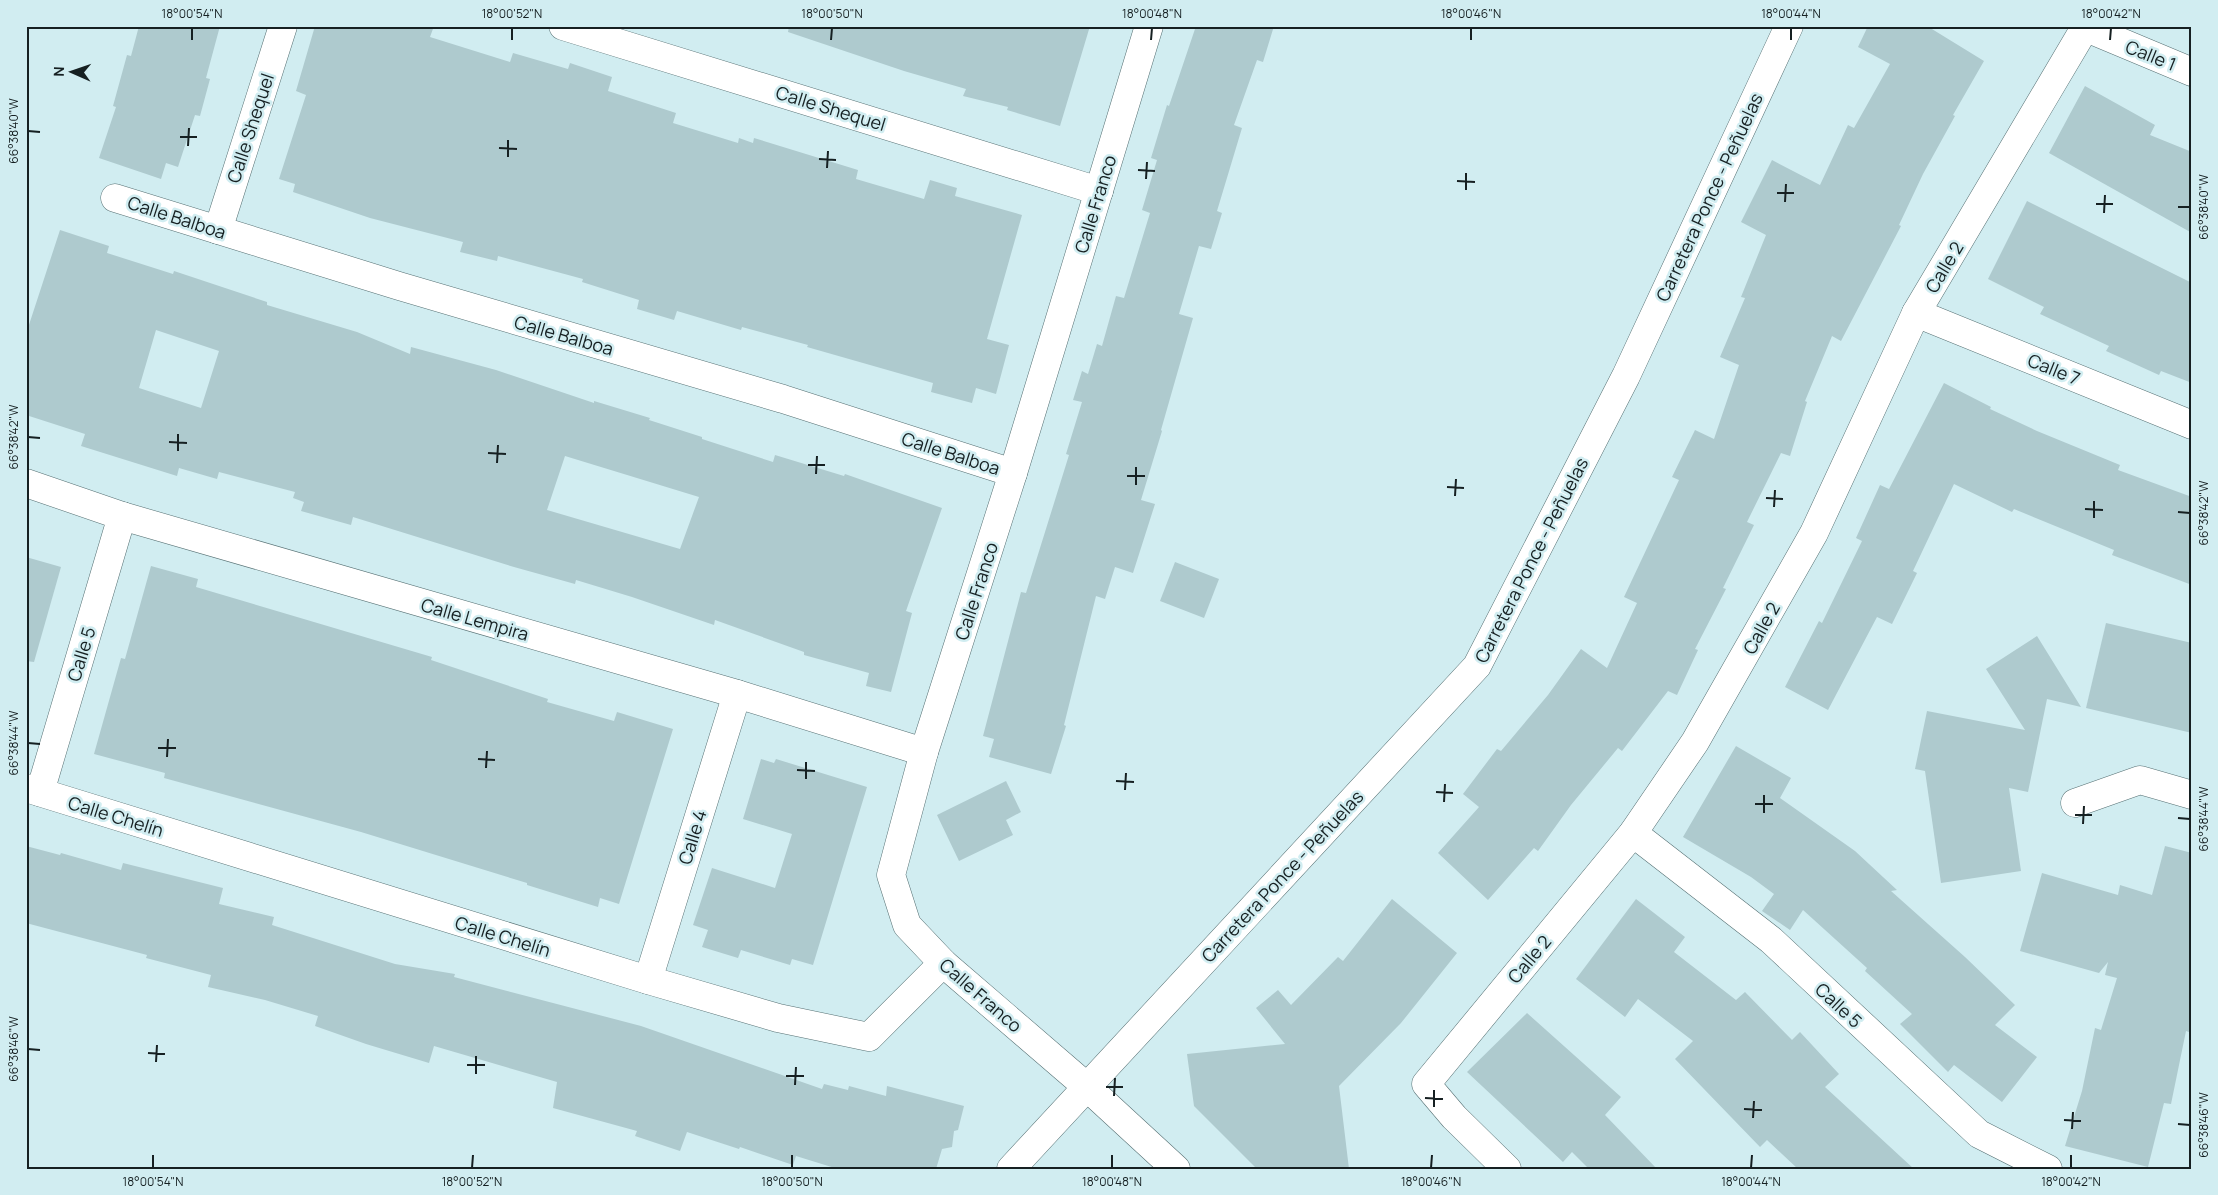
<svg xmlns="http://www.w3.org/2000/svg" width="2218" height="1195" viewBox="0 0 2218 1195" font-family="Manrope,sans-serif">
<rect width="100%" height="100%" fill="#d1edf1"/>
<!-- building -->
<g fill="#aecace" fill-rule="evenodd">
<polygon points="139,26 220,26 206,78 210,79 200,116 195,115 178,167 166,163 161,179 99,158 116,107 113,106 127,55 131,56"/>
<polygon points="315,26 434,26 430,37 510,62 513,53 568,69 570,63 612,77 608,91 676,113 673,123 738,143 739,138 753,143 754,138 858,170 856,179 924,199 930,180 957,188 955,196 1022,215 987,339 1009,345 996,394 976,388 972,403 931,392 933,383 807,347 808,345 742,327 741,330 677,311 674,320 637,309 639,300 582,282 583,279 498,256 497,261 460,252 463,242 370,218 293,192 295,184 279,179 306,95 296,91"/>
<polygon points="789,26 1090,26 1060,126 1007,110 1008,107 963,96 966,89 904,71 788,32"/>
<polygon points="1196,26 1274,26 1263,62 1257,60 1234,125 1242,128 1217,211 1222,213 1211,249 1199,246 1179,314 1193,318 1161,430 1162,431 1141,500 1155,504 1133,573 1115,567 1105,599 1096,596 1064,725 1066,726 1051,774 989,757 994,739 983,736 1021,592 1026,593 1069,455 1066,454 1082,402 1073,400 1082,371 1088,374 1097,344 1102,346 1116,296 1124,298 1150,213 1142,210 1157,160 1151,158 1167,105 1169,106"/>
<polygon points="1868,26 1927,26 1984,61 1953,115 1955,116 1923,174 1899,225 1901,226 1841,341 1832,336 1805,401 1807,402 1790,456 1781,453 1747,522 1754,525 1723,588 1726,589 1695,649 1698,650 1677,695 1668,691 1622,751 1618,748 1571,805 1538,851 1534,848 1488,900 1438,853 1479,807 1463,794 1497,749 1501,751 1548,695 1581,649 1607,668 1637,603 1624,597 1679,480 1672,477 1695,430 1714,439 1739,365 1720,357 1745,298 1741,297 1766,235 1741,222 1772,160 1820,185 1848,125 1854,128 1890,64 1858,47"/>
<polygon points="2085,86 2155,125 2150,135 2192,152 2192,233 2049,153"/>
<polygon points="2027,201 2192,283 2192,383 2161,371 2159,375 2106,351 2109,346 2040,314 2044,307 1988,279"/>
<path d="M60 230 109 246 107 253 173 274 174 271 267 302V305L357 332 410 354 411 347 496 370 594 403V401L650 418 649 420 702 437V439L773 462 775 455 844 476 845 474 942 508 906 611 912 613 891 692 866 686 869 673 804 655V652L715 620 714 625 632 597 576 580 575 584 514 567 353 517 351 525 301 511 304 502 293 498 295 492 219 472 217 479 179 468 177 476 81 446 85 434 26 415V334ZM156 330 219 351 201 408 139 388ZM565 456 699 497 680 549 547 510Z"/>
<polygon points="1944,383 1991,407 1990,409 2037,431 2120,465 2118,470 2192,497 2192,585 2112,555 2114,550 2014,509 2012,512 1954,484 1913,571 1917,573 1892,624 1877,617 1828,710 1785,687 1819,621 1822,623 1862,541 1856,538 1880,485 1889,489"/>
<polygon points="26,557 61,567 34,662 26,661"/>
<polygon points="1175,562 1219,579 1204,618 1160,601"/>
<polygon points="151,566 198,579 196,587 432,657 431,660 548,699 547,702 614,721 617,712 673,729 619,904 600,898 598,907 527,885 527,883 361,832 164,778 165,773 94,754 121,658 125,659"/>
<polygon points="2106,623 2192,643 2192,733 2086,708"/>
<polygon points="2037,636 2081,707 2047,699 2028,792 2009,788 2021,871 1941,883 1925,771 1915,769 1927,711 2025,730 1986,669"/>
<polygon points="1736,746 1791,778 1780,798 1855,851 1897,890 1891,891 1965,957 2015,1005 1995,1025 2037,1057 2002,1102 1954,1065 1948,1072 1900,1024 1912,1014 1865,971 1867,968 1803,910 1790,930 1762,911 1774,894 1751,877 1683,837"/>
<polygon points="761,759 774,763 776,759 867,787 813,965 792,959 790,965 741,950 738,958 702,947 708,930 693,925 712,868 775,888 792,834 743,819"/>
<polygon points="1006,781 1021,812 1006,820 1013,835 959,861 937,815"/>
<polygon points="26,846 60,855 61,853 121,870 123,863 223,888 219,904 274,917 272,925 395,964 455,974 454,977 641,1026 822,1089 824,1084 848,1090 849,1086 886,1096 887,1086 964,1106 958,1130 954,1131 952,1147 942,1149 936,1169 838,1169 796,1156 793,1165 740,1147 739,1149 687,1132 680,1151 635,1136 637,1131 553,1108 557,1082 434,1046 429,1063 366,1044 315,1026 318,1016 265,1000 208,987 211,975 146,958 147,955 26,923"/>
<polygon points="2165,846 2192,853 2192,1033 2186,1031 2171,1104 2164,1103 2148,1167 2065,1146 2082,1091 2095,1028 2101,1030 2117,978 2105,975 2108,962 2099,973 2020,951 2042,873 2118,895 2120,885 2152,895"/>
<polygon points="1392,899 1457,953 1401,1023 1339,1086 1349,1169 1257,1169 1194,1106 1187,1054 1285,1044 1256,1008 1278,990 1291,1005 1338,957 1343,961"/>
<polygon points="1636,899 1685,937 1674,952 1736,1000 1745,992 1792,1040 1800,1032 1839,1074 1825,1087 1914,1169 1798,1169 1767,1140 1760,1147 1675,1059 1693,1041 1638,999 1625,1017 1576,979"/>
<polygon points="1527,1013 1621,1097 1605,1115 1657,1169 1589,1169 1572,1152 1563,1162 1467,1072"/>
</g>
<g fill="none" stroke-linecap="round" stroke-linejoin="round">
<defs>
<g id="minor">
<polyline points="563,26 1099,191"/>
<polyline points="2082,26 2192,72"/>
<polyline points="115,198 399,286 783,399 1013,473"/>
<polyline points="218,230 283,26"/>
<polyline points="1916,313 2192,425"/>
<polyline points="26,483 122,516 737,694 924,752"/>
<polyline points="26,788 648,980 778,1018 869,1037 943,963"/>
<polyline points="40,792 122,516"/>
<polyline points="2075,803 2140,780 2192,795"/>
<polyline points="1633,833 1771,940 1979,1134 2048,1169"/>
<polyline points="648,980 737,694"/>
<polyline points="1087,1087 943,963 907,925 891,875 924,752 1013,473 1149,26"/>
<polyline points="1507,1169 1454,1117 1426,1084 1633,833 1695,742 1814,533 1916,313 2086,26"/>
</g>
<polyline id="tertiary" points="1087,1087 1176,1169"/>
<polyline id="primary" points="1011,1169 1477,666 1626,376 1789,26"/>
</defs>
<!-- minor casing -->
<use href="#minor" stroke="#577174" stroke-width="29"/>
<!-- tertiary casing -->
<use href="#tertiary" stroke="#577174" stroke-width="29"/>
<!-- primary casing -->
<use href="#primary" stroke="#577174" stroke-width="29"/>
<!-- minor -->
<use href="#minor" stroke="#fff" stroke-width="28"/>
<!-- tertiary -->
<use href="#tertiary" stroke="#fff" stroke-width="28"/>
<!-- primary -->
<use href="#primary" stroke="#fff" stroke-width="28"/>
</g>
<!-- ticks -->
<path fill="none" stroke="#162022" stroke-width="2" d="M192 40V28M512 40V28M831 40 832 28M1151 40 1152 28M1471 40V28M1791 40V28M2110 40 2111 28M28 131 40 132M180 137H197M188 146 189 128M499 148 517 149M508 157V140M819 159 836 160M827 168 828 151M1138 170 1155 171M1146 179 1147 162M1457 181 1475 182M1466 190V173M1777 193H1794M1785 202 1786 184M2096 204H2113M2178 207H2190M2104 213 2105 195M28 437 40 438M169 442 187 443M178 451V434M488 453 506 454M497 463 498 445M808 465H825M816 474 817 456M1127 476H1145M1136 485V467M1447 487 1464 488M1455 496 1456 479M1766 498 1783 499M1774 507 1775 490M2085 509 2103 510M2178 512 2190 513M2094 518V501M28 743 40 744M158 748H176M167 757 168 739M478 759 495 760M486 768 487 751M797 770 815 771M806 779V762M1116 781 1134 782M1125 790 1126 773M1436 792 1453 793M1444 802 1445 784M1755 804H1773M1764 813V795M2075 815H2092M2178 818 2190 819M2083 824 2084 806M28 1049 40 1050M148 1053 165 1054M156 1062 157 1045M467 1065H485M476 1074V1056M786 1076H804M795 1085 796 1067M1106 1087H1123M1114 1096 1115 1078M1425 1098 1443 1099M1434 1107V1090M1744 1109 1762 1110M1753 1118 1754 1101M2064 1120 2081 1121M2178 1124 2190 1125M2072 1129 2073 1112M153 1168V1155M472 1168 473 1155M792 1168V1155M1112 1168V1155M1431 1168 1432 1155M1751 1168 1752 1155M2071 1168V1155"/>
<g text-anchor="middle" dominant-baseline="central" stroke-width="5" stroke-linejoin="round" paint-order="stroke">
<!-- street labels -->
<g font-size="18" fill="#162022" stroke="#d1edf1">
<text transform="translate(2151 55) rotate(22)">Calle 1</text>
<text transform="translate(831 108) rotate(17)">Calle Shequel</text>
<text transform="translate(250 128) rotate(-72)">Calle Shequel</text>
<text transform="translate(1709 197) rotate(-65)">Carretera Ponce - Peñuelas</text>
<text transform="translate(1095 204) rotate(-73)">Calle Franco</text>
<text transform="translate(177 217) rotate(18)">Calle Balboa</text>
<text transform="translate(1944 267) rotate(-59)">Calle 2</text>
<text transform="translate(564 335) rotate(16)">Calle Balboa</text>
<text transform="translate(2054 369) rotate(22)">Calle 7</text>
<text transform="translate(951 453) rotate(18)">Calle Balboa</text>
<text transform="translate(1531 560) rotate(-63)">Carretera Ponce - Peñuelas</text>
<text transform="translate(976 591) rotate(-72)">Calle Franco</text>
<text transform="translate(475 619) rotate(16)">Calle Lempira</text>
<text transform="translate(1761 628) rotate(-61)">Calle 2</text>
<text transform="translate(81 654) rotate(-73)">Calle 5</text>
<text transform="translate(116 816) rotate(17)">Calle Chelín</text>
<text transform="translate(692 837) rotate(-73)">Calle 4</text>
<text transform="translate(1282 876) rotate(-47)">Carretera Ponce - Peñuelas</text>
<text transform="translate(503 936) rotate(17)">Calle Chelín</text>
<text transform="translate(1529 959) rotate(-50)">Calle 2</text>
<text transform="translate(981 995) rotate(41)">Calle Franco</text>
<text transform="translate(1839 1005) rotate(43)">Calle 5</text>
</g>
</g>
<!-- border -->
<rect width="2218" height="1195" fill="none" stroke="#d1edf1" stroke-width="55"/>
<!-- north arrow -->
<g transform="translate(72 72) rotate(272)" stroke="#d1edf1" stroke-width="4" paint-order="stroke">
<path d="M0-4L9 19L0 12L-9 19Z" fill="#162022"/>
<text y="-8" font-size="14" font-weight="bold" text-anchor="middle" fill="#162022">N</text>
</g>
<rect x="28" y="28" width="2162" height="1140" fill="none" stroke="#162022" stroke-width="2"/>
<g font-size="12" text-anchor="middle" fill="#162022">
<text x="192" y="18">18°00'54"N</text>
<text x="512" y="18">18°00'52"N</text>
<text x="832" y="18">18°00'50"N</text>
<text x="1152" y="18">18°00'48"N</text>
<text x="1471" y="18">18°00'46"N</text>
<text x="1791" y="18">18°00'44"N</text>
<text x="2111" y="18">18°00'42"N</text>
<text transform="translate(14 131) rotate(-90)" y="4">66°38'40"W</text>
<text transform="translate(2204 207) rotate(-90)" y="4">66°38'40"W</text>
<text transform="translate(14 437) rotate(-90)" y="4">66°38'42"W</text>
<text transform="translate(2204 513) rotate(-90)" y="4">66°38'42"W</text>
<text transform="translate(14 743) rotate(-90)" y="4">66°38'44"W</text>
<text transform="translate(2204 819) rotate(-90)" y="4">66°38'44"W</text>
<text transform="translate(14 1049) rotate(-90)" y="4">66°38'46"W</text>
<text transform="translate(2204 1125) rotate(-90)" y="4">66°38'46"W</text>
<text x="153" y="1186">18°00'54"N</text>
<text x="472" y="1186">18°00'52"N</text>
<text x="792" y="1186">18°00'50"N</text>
<text x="1112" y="1186">18°00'48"N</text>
<text x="1431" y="1186">18°00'46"N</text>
<text x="1751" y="1186">18°00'44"N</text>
<text x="2071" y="1186">18°00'42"N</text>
</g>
</svg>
